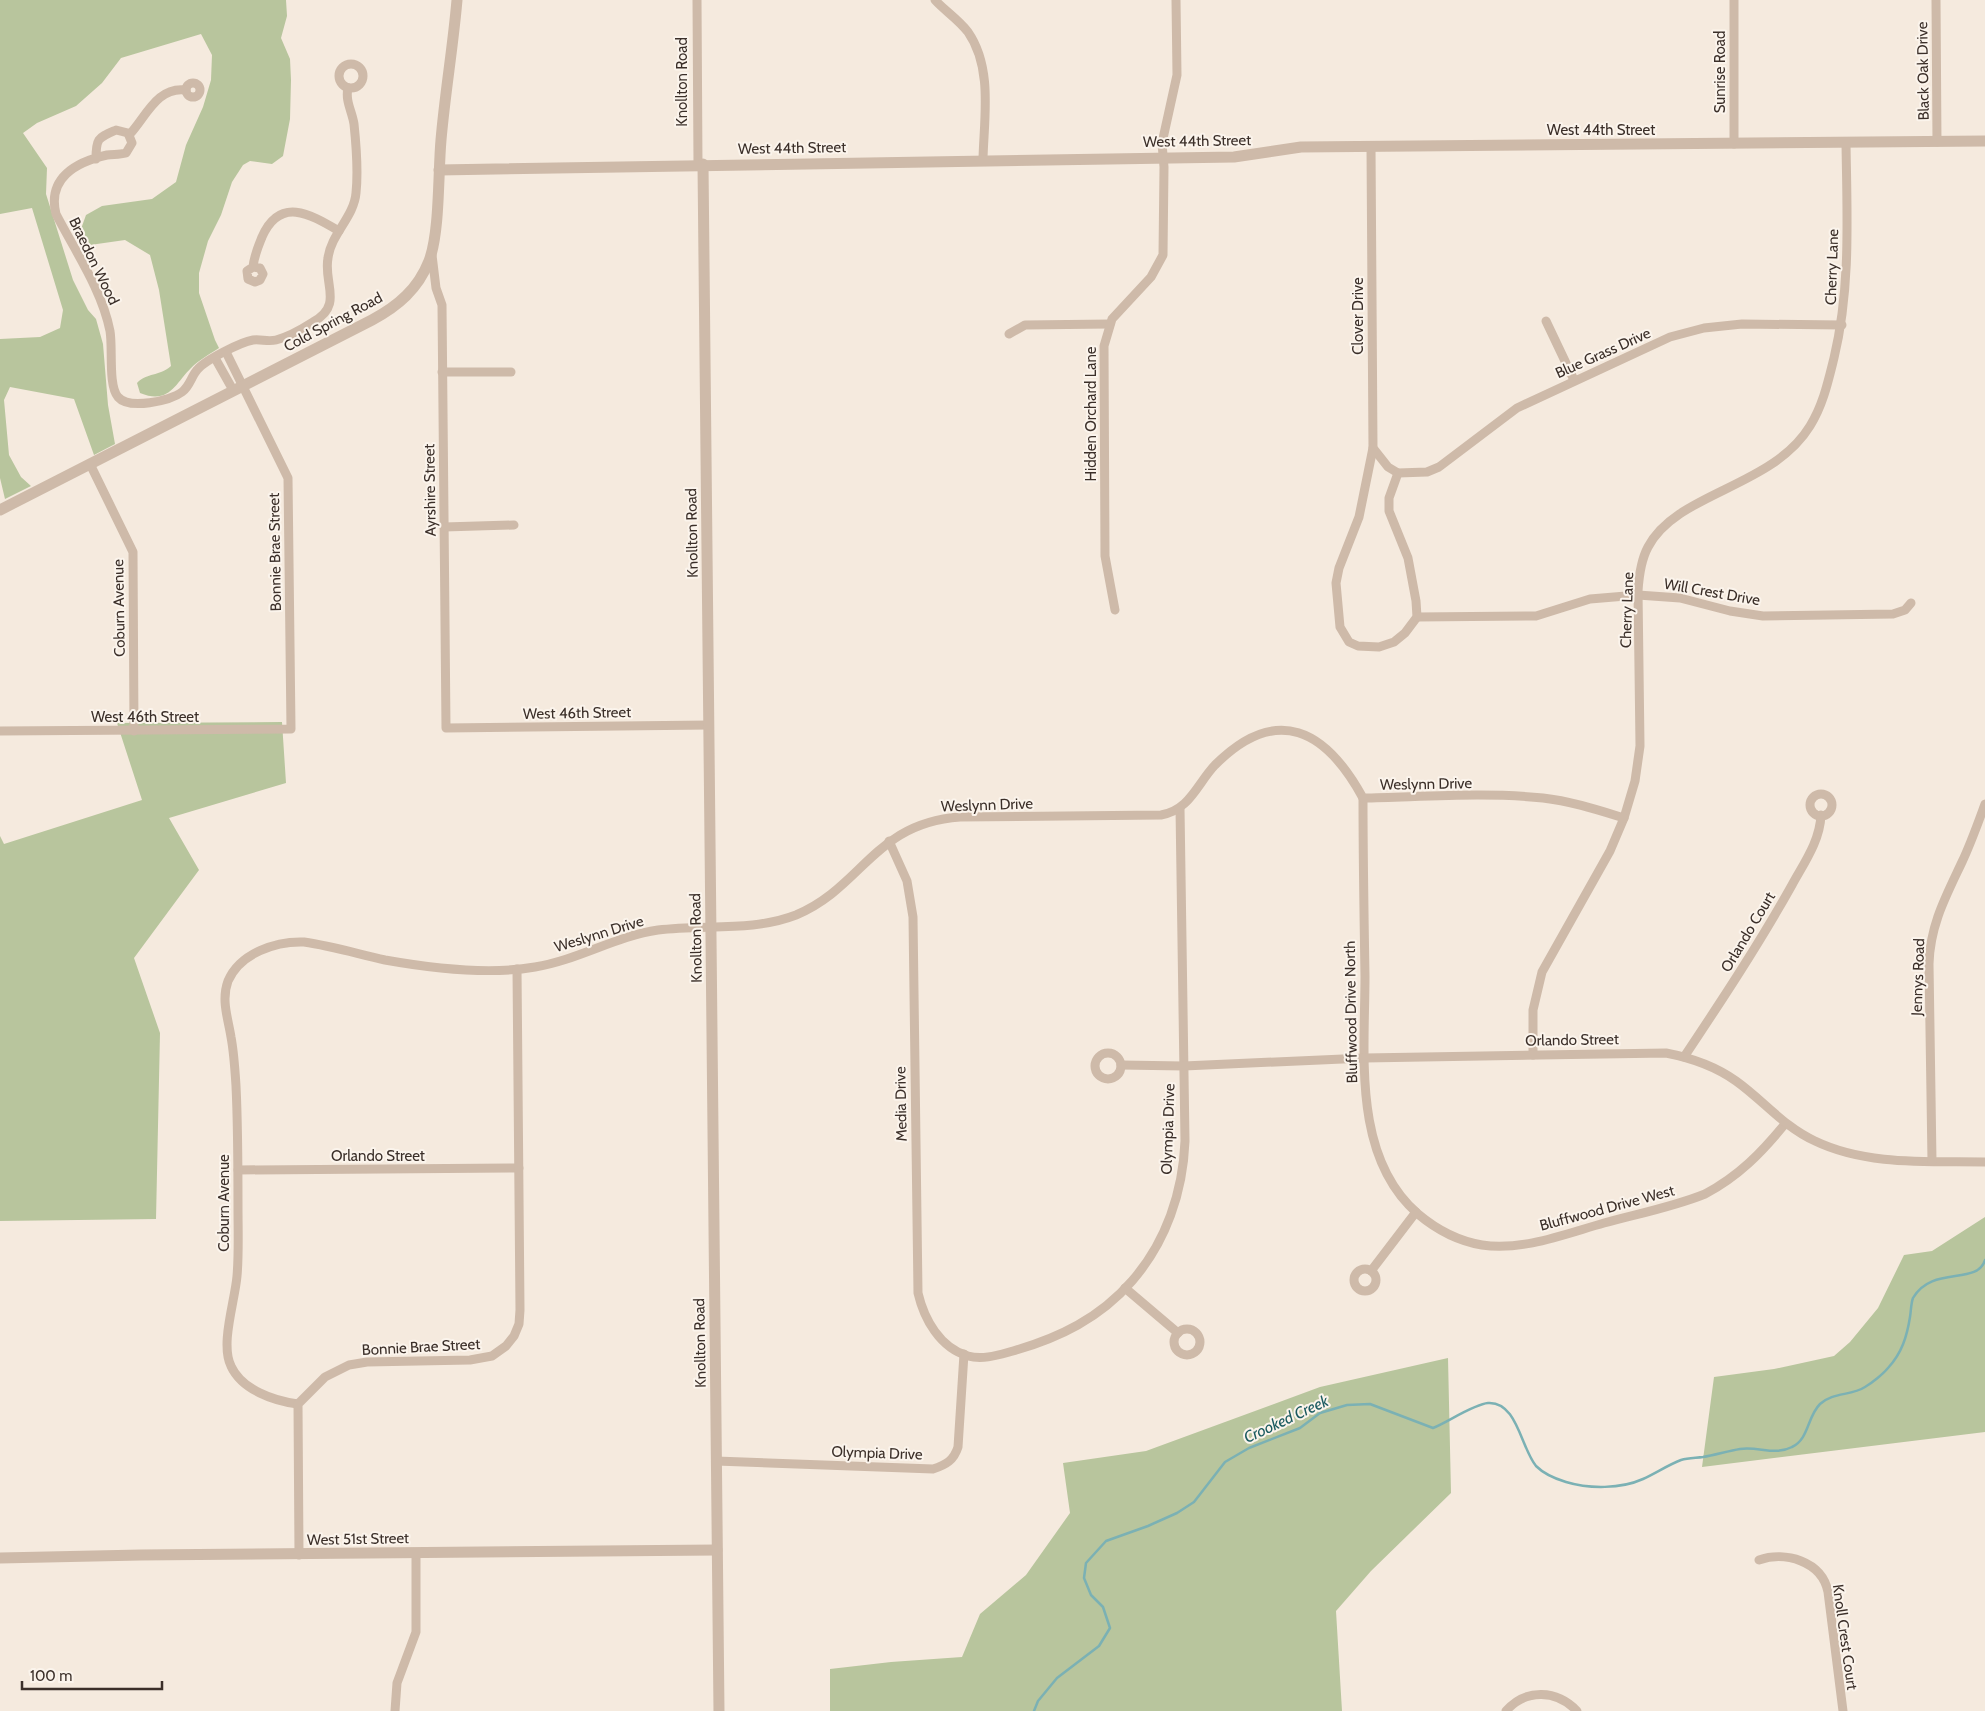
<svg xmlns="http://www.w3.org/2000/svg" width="1985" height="1711" viewBox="0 0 1985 1711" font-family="Cabin,sans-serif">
<rect width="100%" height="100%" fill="#f5eade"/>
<!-- green -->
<g fill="#b8c59d">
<path d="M0 0H286L287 16 281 38 290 59 291 80 290 119 283 156 272 164 250 161 243 165 232 182 221 215 208 241 199 273V293L215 340 219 348C210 354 199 360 191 368 175 384 169 405 140 393L137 383C148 372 158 377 171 366L159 290 150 255 125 240 90 245 81 229 86 215 102 206 152 199 176 182 186 145 203 107 211 80 212 55 201 34 121 58 102 83 76 106 37 123 23 133 47 168 46 194 73 280 88 310 96 319 103 344 108 405 115 444 94 455 74 399 10 387 4 400 9 455 21 477 31 486 5 499 0 478V339L40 337 60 328 63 310 32 208 0 214Z"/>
<polygon points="282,722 286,783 169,818 199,870 134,958 160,1033 156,1219 0,1221 0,836 4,844 142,800 117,723"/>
<polygon points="1985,1217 1985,1432 1702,1467 1714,1377 1774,1369 1834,1356 1850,1342 1878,1308 1904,1255 1932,1251"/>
<polygon points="1448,1358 1451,1493 1371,1571 1336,1611 1342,1711 830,1711 830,1669 891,1662 962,1657 980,1614 1026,1575 1070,1513 1063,1463 1146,1451 1320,1387"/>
</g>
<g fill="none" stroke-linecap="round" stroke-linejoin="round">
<!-- stream -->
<path stroke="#7bb1b4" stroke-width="2.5" d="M1034 1711 1038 1701 1057 1678 1099 1646 1110 1628 1103 1607 1091 1595 1084 1578 1086 1563 1106 1541 1148 1526 1177 1513 1194 1502 1225 1462 1249 1448 1300 1428 1320 1413 1347 1405 1370 1404 1433 1428C1448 1422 1474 1404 1488 1403 1517 1401 1521 1448 1536 1466 1543 1473 1556 1479 1566 1482 1589 1489 1621 1489 1643 1479 1656 1473 1668 1465 1681 1460 1688 1458 1696 1458 1703 1457 1715 1455 1728 1451 1740 1449 1758 1446 1775 1456 1792 1447 1809 1439 1807 1417 1820 1404 1833 1392 1851 1396 1865 1387 1872 1383 1883 1374 1888 1368 1902 1353 1907 1336 1910 1317 1911 1311 1911 1303 1913 1298 1932 1265 1977 1286 1985 1260"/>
<!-- minor -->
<g stroke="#cebaa9" stroke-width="9">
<polyline points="697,0 698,164"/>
<path d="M935 0C945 11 958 19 968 32 993 68 984 118 983 159"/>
<polyline points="1936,0 1937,142"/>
<circle cx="351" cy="76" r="12"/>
<circle cx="193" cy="90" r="7"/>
<path d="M129 135C146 117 157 86 186 90"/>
<polyline points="1734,144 1734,0"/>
<polyline points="1371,147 1373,448 1388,467 1398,473 1427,472 1439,467 1517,408 1670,337 1704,328 1742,324 1842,325"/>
<path d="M96 159C96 138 98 138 116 130L128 133 132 143 126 153C119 155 113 154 107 155 76 162 47 178 56 214 75 251 102 290 110 331 113 348 108 386 118 397 129 410 170 401 182 392 190 386 191 377 197 370 205 360 241 342 253 340 261 339 268 342 276 340 288 337 302 329 313 322 344 305 323 283 328 258 331 234 354 217 356 193 358 174 356 143 354 124 352 111 345 101 348 88"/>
<polyline points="432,255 436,288 442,305 446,728 709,725"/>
<path d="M253 267 260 268 263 274 260 280 255 282 248 279 247 271 253 267C254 256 258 247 262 237 280 196 310 214 339 231"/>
<polyline points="1546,321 1574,380"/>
<polyline points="1009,334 1025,325 1110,324"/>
<polyline points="215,358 233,390"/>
<polyline points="442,372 511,372"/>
<polyline points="1373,448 1359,517 1339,568 1336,583 1340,627 1349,642 1358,646 1379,647 1394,642 1405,633 1417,617 1416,601 1408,558 1389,511 1389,498 1398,473"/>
<polyline points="90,464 133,552 134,731"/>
<polyline points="444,527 514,525"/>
<polyline points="1115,610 1105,556 1104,346 1112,319 1151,277 1163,255 1164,167 1162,143 1177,75 1176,0"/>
<polyline points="1417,617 1536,616 1590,599 1638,595 1680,598 1730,611 1763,616 1893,614 1905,610 1911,603"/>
<polyline points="0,731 291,729 288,478 226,352"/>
<circle cx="1821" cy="805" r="11"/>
<path d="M1363 798C1363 858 1364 917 1365 976 1365 1054 1352 1157 1418 1214 1437 1230 1458 1241 1482 1245 1523 1251 1565 1234 1604 1223 1637 1214 1673 1207 1705 1194 1739 1176 1761 1153 1785 1124"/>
<path d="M889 841 907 881 913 917 918 1293C924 1319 940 1348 968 1356 983 1360 998 1355 1013 1351 1059 1338 1100 1318 1132 1281 1166 1242 1183 1192 1185 1141L1180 808"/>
<circle cx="1108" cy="1066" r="13"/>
<path d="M1533 1055V1010L1542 972 1610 851 1624 818 1635 781 1640 746 1638 591C1639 575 1641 560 1648 547 1677 492 1772 488 1810 426 1823 405 1828 382 1834 358 1851 287 1847 216 1846 143"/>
<path d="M1684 1057C1722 1000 1759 944 1792 885 1804 863 1820 841 1821 815"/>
<path d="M1121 1065 1184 1066 1365 1058 1666 1053C1692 1058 1715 1066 1736 1081 1764 1101 1784 1127 1815 1141 1867 1166 1929 1161 1985 1162"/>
<path d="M1932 1161 1929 964C1930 925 1946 896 1962 862 1971 843 1978 823 1985 804"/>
<polyline points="238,1170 519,1168"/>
<circle cx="1365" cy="1280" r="11"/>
<polyline points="1371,1271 1416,1212"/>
<polyline points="1125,1288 1178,1333"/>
<circle cx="1187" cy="1342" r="13"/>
<path d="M298 1404C274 1401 242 1390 231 1366 220 1344 235 1301 237 1276 239 1254 238 1231 238 1208 238 1168 238 1127 236 1086 235 1070 234 1053 231 1037 228 1018 221 1000 228 981 240 953 276 941 304 942 332 946 358 954 385 960 430 968 490 975 535 967 578 960 616 936 658 930 704 924 752 932 796 915 863 887 874 823 960 817L1161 815C1190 810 1197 784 1215 765 1277 703 1326 730 1363 798 1421 797 1485 792 1543 798 1570 801 1598 810 1624 818"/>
<path d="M716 1461 933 1469C946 1465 954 1460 958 1447L964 1354"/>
<polyline points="299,1555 298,1404 325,1377 349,1365 367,1362 470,1360 492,1356 506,1346 514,1336 519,1324 520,1310 517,969"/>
<path d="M1759 1560C1785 1551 1822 1561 1828 1592L1843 1711"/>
<polyline points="395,1711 397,1683 416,1632 416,1553"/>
<path d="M1506 1711C1526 1688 1557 1690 1577 1711"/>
</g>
<!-- tertiary -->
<g stroke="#cebaa9" stroke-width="11">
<polyline points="703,164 719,1711"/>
<polyline points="439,170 1234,157 1301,147 1985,141"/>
<path d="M0 510 372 320C398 306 418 289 429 261 440 232 438 173 441 140 445 93 453 47 457 0"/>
<polyline points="0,1558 141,1555 717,1550"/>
</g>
</g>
<g text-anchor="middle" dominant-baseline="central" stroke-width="4" stroke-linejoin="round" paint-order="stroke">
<!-- street labels -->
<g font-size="15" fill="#3b2f29" stroke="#fbf4ec">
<text transform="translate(1923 71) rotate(-91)">Black Oak Drive</text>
<text transform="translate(1720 72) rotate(-90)">Sunrise Road</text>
<text transform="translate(682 82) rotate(-90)">Knollton Road</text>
<text x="1601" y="130">West 44th Street</text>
<text transform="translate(1197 141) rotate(-1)">West 44th Street</text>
<text transform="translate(792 148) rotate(-1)">West 44th Street</text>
<text transform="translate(94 261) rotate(64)">Braedon Wood</text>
<text transform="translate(1832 267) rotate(-88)">Cherry Lane</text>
<text transform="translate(1358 316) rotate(-90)">Clover Drive</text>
<text transform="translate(333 322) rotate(-28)">Cold Spring Road</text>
<text transform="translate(1603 353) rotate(-24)">Blue Grass Drive</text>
<text transform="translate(1091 414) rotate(-90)">Hidden Orchard Lane</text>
<text transform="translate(430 490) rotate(-91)">Ayrshire Street</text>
<text transform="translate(692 533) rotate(-91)">Knollton Road</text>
<text transform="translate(275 552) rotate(-91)">Bonnie Brae Street</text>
<text transform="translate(1712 592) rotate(10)">Will Crest Drive</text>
<text transform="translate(119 608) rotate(-91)">Coburn Avenue</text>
<text transform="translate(1627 610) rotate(-88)">Cherry Lane</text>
<text transform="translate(577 713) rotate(-1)">West 46th Street</text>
<text x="145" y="717">West 46th Street</text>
<text transform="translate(1426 784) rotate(-1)">Weslynn Drive</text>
<text transform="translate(987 805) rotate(-2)">Weslynn Drive</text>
<text transform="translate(1748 932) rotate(-59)">Orlando Court</text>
<text transform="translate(599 934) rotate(-17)">Weslynn Drive</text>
<text transform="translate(696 938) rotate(-91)">Knollton Road</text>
<text transform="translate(1918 977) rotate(-88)">Jennys Road</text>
<text transform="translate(1351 1012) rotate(-91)">Bluffwood Drive North</text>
<text transform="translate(1572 1040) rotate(-1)">Orlando Street</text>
<text transform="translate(901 1104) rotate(-91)">Media Drive</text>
<text transform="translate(1168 1129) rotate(-88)">Olympia Drive</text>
<text x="378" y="1156">Orlando Street</text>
<text transform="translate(224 1203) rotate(-90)">Coburn Avenue</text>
<text transform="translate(1607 1208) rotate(-15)">Bluffwood Drive West</text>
<text transform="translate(700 1343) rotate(-91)">Knollton Road</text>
<text transform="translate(421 1347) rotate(-3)">Bonnie Brae Street</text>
<text transform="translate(877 1453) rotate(2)">Olympia Drive</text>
<text transform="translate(358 1539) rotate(-1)">West 51st Street</text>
<text transform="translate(1845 1637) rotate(82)">Knoll Crest Court</text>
</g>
<!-- water labels -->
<g font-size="16" font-style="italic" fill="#1b5b60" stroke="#fbf4ec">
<text transform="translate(1286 1419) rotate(-25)">Crooked Creek</text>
</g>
</g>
<!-- scale -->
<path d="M22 1681v8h140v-8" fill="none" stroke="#3b2f29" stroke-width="2.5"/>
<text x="30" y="1681" font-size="15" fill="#3b2f29" stroke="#fbf4ec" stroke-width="4" paint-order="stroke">100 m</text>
</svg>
